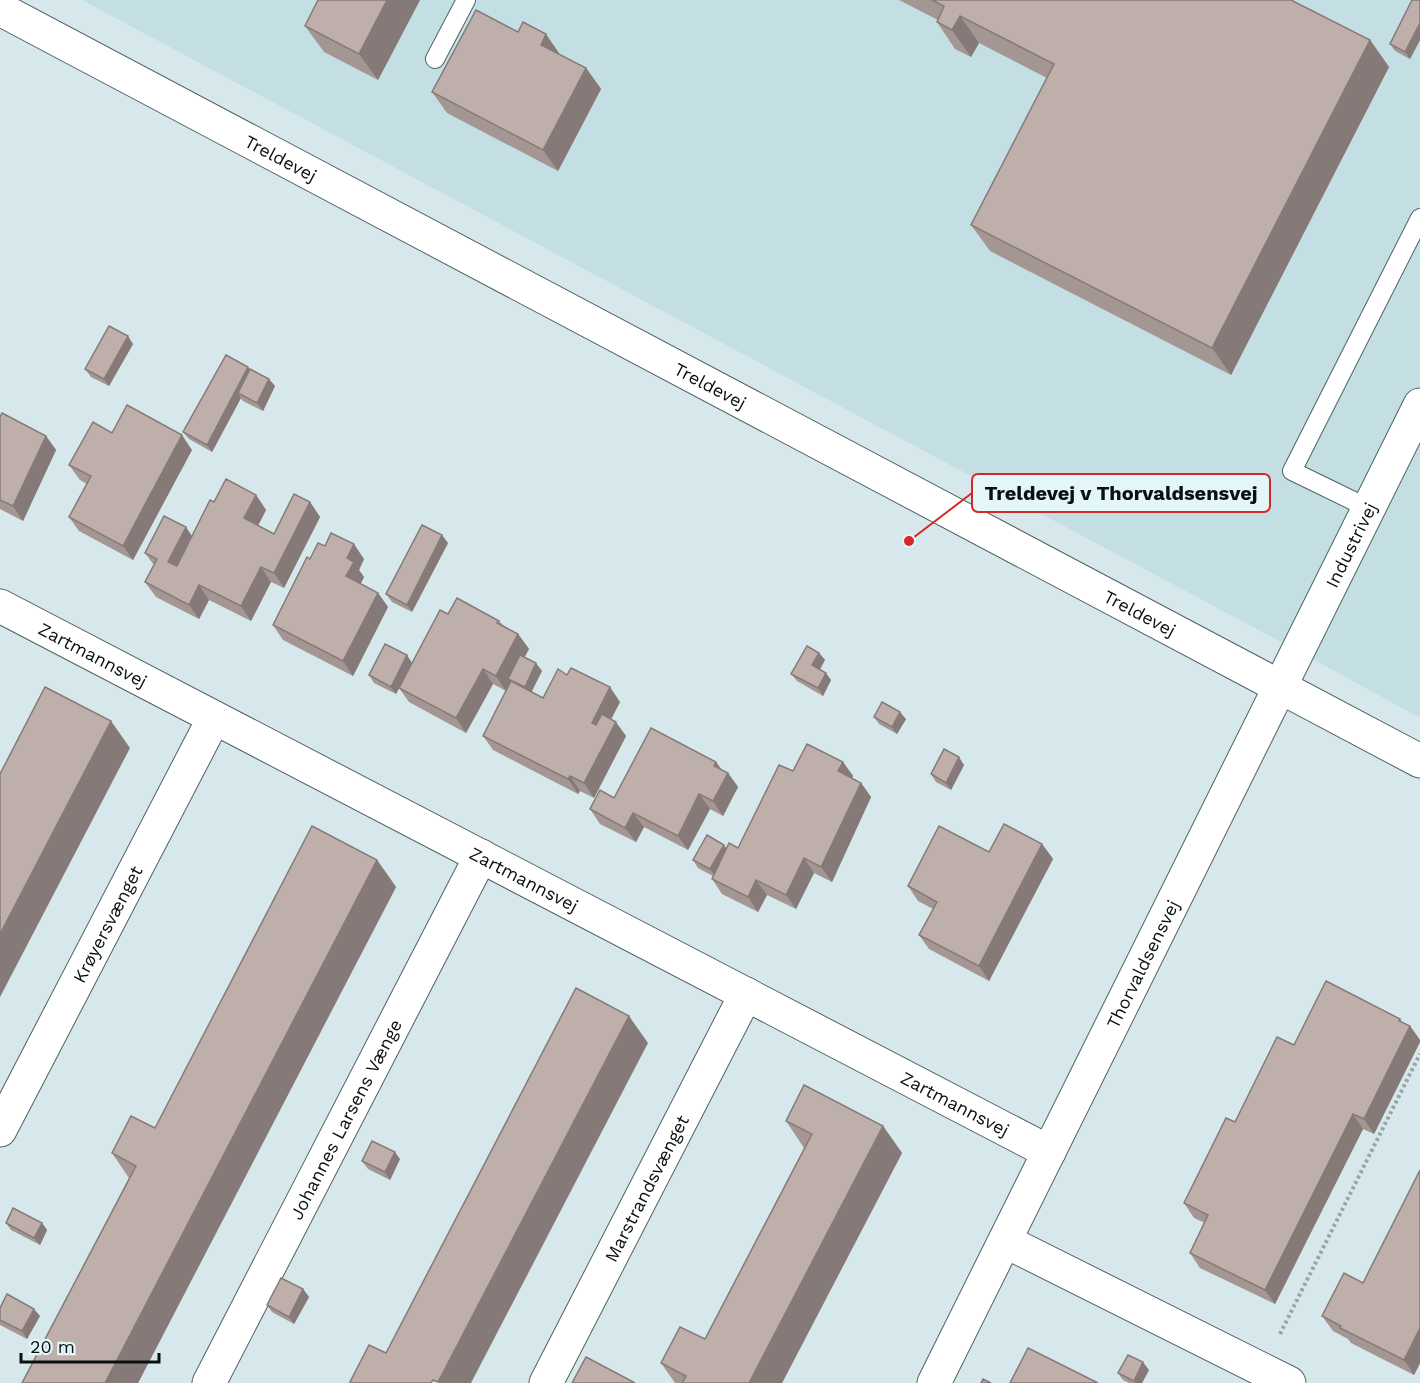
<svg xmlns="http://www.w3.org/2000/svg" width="1420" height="1383" viewBox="0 0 1420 1383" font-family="'Work Sans',sans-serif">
<rect width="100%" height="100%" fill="#d6e8eb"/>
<!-- built -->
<polygon fill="#c3dfe3" points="82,0 1420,0 1420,718 1333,670"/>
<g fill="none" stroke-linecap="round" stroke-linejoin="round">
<defs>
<g id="service">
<polyline points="435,59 466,0"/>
<polyline points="1368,508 1292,471 1420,218"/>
</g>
<g id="minor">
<path id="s1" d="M0 606 1049 1152"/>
<path id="s2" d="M0 1130 214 718"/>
<polyline points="1005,1241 1289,1383"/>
<path id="s3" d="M209 1383 481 856"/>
<path id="s4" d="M546 1383 746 994"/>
<path id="s5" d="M934 1383 1420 405"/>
</g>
<g id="tertiary">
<path id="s6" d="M0 9 1420 761"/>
</g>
</defs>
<!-- service casing -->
<use href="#service" stroke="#526164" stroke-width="20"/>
<!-- minor casing -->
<use href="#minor" stroke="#526164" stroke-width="35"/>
<!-- tertiary casing -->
<use href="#tertiary" stroke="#526164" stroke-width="35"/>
<!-- path -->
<polyline stroke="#97a5a8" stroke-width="4" stroke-dasharray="3 3" stroke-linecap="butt" points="1280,1334 1420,1054"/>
<!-- service -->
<use href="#service" stroke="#fff" stroke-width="18"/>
<!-- minor -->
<use href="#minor" stroke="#fff" stroke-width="33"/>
<!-- tertiary -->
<use href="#tertiary" stroke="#fff" stroke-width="33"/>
</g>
<!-- wall -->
<g fill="#a49693">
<polygon points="420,0 378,80 324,52 305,26"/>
<polygon points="899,0 1291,0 1370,40 1389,67 1231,375 990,251 971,225 1047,78 979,43 971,57 955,49 937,22 938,20"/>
<polygon points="1420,0 1420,40 1410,59 1395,51 1390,44"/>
<polygon points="560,55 586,68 601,89 558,171 447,113 432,92"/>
<polygon points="133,344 109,386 91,377 85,369"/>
<polygon points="250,370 275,386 263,411 243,401 241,398 212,452 189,439 183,432"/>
<polygon points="0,417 46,436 56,450 23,521 0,509"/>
<polygon points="112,433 192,450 133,560 79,531 69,517 87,484 80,480 69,465"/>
<polygon points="256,495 266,510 258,526 274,534 310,502 320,517 284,588 271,582 251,621 209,600 199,619 156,597 145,582 154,565 145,553 192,536 214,502"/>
<polygon points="448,543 412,612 392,602 386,594"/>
<polygon points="310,559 364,559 359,570 364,577 360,584 378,593 388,607 353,676 283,640 273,625"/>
<polygon points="448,614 499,621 503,625 518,634 529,649 524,657 542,671 531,692 543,698 620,702 611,719 626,736 594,798 580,791 578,794 493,750 483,736 506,691 493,684 466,733 409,702 399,688 396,694 374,683 369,675 412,663"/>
<polygon points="819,653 825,660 820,669 831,680 823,696 797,681 791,674"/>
<polygon points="874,717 906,719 897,734 879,724"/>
<polygon points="716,762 721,769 728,773 738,787 723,816 710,809 688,850 644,827 636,842 600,824 590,809 614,798"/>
<polygon points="843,762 853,776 852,778 861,783 871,797 832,882 814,873 796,909 767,895 758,912 722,894 712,879 713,876 698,868 693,860 727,848 738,848 793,771"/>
<polygon points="964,765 951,790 936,782 931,774"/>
<polygon points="1042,844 1053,859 989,981 929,949 919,935 933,909 918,901 908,886 989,852"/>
<polygon points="377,860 396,887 138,1383 22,1383 129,1178 112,1153 155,1128"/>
<polygon points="1403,1023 1410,1026 1420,1040 1420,1042 1374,1134 1363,1129 1275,1304 1200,1268 1190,1253 1205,1223 1194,1218 1184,1203 1294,1045"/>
<polygon points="786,1121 883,1126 902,1153 782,1383 675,1383 661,1363 705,1339 804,1148"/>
<polygon points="400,1159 390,1180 368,1169 362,1161"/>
<polygon points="1420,1170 1420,1363 1414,1375 1351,1343 1348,1339 1333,1331 1322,1316 1363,1283"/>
<polygon points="6,1223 42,1223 47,1230 40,1245 11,1230"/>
<polygon points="303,1289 309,1297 294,1324 272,1312 267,1305"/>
<polygon points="0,1308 40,1316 27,1339 0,1325"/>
<polygon points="1149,1370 1142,1383 1129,1383 1123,1380 1118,1373"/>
</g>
<!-- shaded-wall -->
<g fill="#867a78">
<polygon points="387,0 420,0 378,80 359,54"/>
<polygon points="960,16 979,43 971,57 952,30"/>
<polygon points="1420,23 1420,40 1410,59 1405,52"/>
<polygon points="546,34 561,56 541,45"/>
<polygon points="1370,40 1389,67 1231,375 1212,348"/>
<polygon points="586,68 601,89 558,171 543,150"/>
<polygon points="128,336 133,344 109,386 104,379"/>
<polygon points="248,367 253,375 238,393 241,398 212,452 207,445"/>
<polygon points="269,379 275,386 263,411 257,403"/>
<polygon points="182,435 192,450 133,560 123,546"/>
<polygon points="46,436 56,450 23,521 13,506"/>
<polygon points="256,495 266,510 254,533 244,518"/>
<polygon points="310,502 320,517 284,588 274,573"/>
<polygon points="186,527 196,542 179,577 168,562"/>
<polygon points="442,535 448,543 412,612 407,605"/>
<polygon points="354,544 364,559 359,570 364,577 357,591 346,576 347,558"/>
<polygon points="261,567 271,582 251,621 241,606"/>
<polygon points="199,585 209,600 199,619 189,605"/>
<polygon points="378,593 388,607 353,676 343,661"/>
<polygon points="518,634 529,649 512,681 508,679 511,682 506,691 496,676"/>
<polygon points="819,653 825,660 818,673 812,665"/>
<polygon points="407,655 412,663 396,694 391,687"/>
<polygon points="536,663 542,671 530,695 525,687"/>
<polygon points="483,669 493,684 466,733 456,718"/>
<polygon points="826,673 831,680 823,696 818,688"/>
<polygon points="610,687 620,702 602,737 592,723"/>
<polygon points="900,712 906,719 897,734 892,727"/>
<polygon points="111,721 130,748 0,997 0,934"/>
<polygon points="616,722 626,736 594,798 584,783"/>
<polygon points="959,757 964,765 951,790 946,783"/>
<polygon points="716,762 726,776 728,773 738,787 723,816 713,801 714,766"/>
<polygon points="843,762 853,776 848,786 838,771"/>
<polygon points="570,776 580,791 578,794 568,779"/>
<polygon points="861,783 871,797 832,882 821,867"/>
<polygon points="699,794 710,809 688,850 678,836"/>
<polygon points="633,813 644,827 636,842 625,828"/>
<polygon points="1042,844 1053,859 989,981 979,966"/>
<polygon points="724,845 729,852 716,877 710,869"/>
<polygon points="804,858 814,873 796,909 786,895"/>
<polygon points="377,860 396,887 138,1383 105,1383"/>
<polygon points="756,880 767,895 758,912 748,897"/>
<polygon points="629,1016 648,1043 471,1383 439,1383 438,1382"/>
<polygon points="1400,1019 1408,1030 1410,1026 1420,1040 1420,1042 1374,1134 1364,1119"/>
<polygon points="1353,1114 1363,1129 1275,1304 1265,1290"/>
<polygon points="883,1126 902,1153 782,1383 749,1383"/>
<polygon points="395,1152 400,1159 390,1180 385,1172"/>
<polygon points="42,1223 47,1230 40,1245 34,1238"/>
<polygon points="303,1289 309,1297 294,1324 289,1317"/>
<polygon points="34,1309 40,1316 27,1339 22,1331"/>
<polygon points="1420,1328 1420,1363 1414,1375 1404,1360"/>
<polygon points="1143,1362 1149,1370 1142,1383 1135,1383 1134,1381"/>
</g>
<!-- building -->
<g fill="#bfafab" stroke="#867a78" stroke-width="1.5">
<polygon points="318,0 387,0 359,54 305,26"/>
<polygon points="932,0 1291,0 1370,40 1212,348 971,225 1054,64 960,16 952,30 937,22 944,6"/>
<polygon points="1412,0 1420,0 1420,23 1405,52 1390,44"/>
<polygon points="476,10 518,32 523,22 546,34 541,45 586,68 543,150 432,92"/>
<polygon points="109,326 128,336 104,379 85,369"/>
<polygon points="226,355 248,367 207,445 183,432"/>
<polygon points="250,369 269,379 257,403 238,393"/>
<polygon points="127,405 182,435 123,546 69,517 91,476 69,465 93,422 112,433"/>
<polygon points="2,413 46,436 13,506 0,500 0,417"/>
<polygon points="226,479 256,495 244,518 274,534 294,494 310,502 274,573 261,567 241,606 199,585 189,605 145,582 157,559 145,553 164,516 186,527 168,562 177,566 210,500 214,502"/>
<polygon points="422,525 442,535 407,605 386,594"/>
<polygon points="331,533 354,544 347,558 354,562 346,576 378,593 343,661 273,625 307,557 310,559 318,543 325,546"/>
<polygon points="457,598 499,621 497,623 518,634 496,676 483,669 456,718 399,688 440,610 448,614"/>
<polygon points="385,644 407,655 391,687 369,675"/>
<polygon points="807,646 819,653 812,665 826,673 818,688 791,674"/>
<polygon points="520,655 536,663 525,687 508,679"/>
<polygon points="571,668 610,687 592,723 596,725 602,714 616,722 584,783 570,776 568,779 483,736 511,681 543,698 558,669 567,675"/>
<polygon points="45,687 111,721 0,934 0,774"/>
<polygon points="882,702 900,712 892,727 874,717"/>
<polygon points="651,728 716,762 714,766 728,773 713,801 699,794 678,836 633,813 625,828 590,809 600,790 614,798"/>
<polygon points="807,744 843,762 838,771 861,783 821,867 804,858 786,895 756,880 748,897 712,879 729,843 738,848 779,765 793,771"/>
<polygon points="944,749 959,757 946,783 931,774"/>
<polygon points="1004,824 1042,844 979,966 919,935 937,902 908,886 939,826 989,852"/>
<polygon points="312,826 377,860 105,1383 22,1383 136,1166 112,1153 131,1116 155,1128"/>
<polygon points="707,835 724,845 710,869 693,860"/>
<polygon points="1326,981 1400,1019 1399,1021 1410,1026 1364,1119 1353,1114 1265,1290 1190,1253 1208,1215 1184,1203 1226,1118 1235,1122 1277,1037 1294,1045"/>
<polygon points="576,988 629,1016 438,1382 433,1380 431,1383 352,1383 350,1382 369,1345 386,1353"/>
<polygon points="804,1085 883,1126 749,1383 682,1383 686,1376 661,1363 680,1327 705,1339 812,1134 786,1121"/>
<polygon points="372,1141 395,1152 385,1172 362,1161"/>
<polygon points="1420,1170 1420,1328 1404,1360 1340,1328 1341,1326 1322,1316 1344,1273 1363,1283"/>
<polygon points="13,1208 42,1223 34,1238 6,1223"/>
<polygon points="281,1278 303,1289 289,1317 267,1305"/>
<polygon points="7,1294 34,1309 22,1331 0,1320 0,1308"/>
<polygon points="1028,1348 1098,1383 1010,1383"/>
<polygon points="1128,1355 1143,1362 1134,1381 1118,1373"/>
<polygon points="586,1357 635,1383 572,1383"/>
<polygon points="983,1379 991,1383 981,1383"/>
</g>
<g text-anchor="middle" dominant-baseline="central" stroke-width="5" stroke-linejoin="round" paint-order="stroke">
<!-- street labels -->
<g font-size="18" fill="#0a1011" stroke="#e3f6f8">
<text stroke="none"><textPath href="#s6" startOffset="318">Treldevej</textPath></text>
<text stroke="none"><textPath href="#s6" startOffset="804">Treldevej</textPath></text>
<text stroke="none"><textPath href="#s5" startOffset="936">Industrivej</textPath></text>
<text stroke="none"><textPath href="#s6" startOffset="1290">Treldevej</textPath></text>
<text stroke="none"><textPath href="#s1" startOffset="105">Zartmannsvej</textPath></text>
<text stroke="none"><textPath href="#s1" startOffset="591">Zartmannsvej</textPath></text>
<text stroke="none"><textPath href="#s2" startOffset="232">Krøyersvænget</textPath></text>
<text stroke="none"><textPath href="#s5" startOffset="468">Thorvaldsensvej</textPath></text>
<text stroke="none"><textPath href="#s1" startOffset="1077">Zartmannsvej</textPath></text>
<text stroke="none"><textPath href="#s3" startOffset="297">Johannes Larsens Vænge</textPath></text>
<text stroke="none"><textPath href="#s4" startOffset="219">Marstrandsvænget</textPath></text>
</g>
</g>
<!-- callouts -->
<path fill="none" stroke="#d62828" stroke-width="2" d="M909 541L972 493"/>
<circle fill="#d62828" stroke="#e3f6f8" stroke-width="2" cx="909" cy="541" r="6"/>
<rect fill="#e3f6f8" stroke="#d62828" stroke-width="2" x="972" y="474" width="298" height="38" rx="6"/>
<g font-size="20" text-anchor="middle" font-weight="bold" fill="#0a1011">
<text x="1121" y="500">Treldevej v Thorvaldsensvej</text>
</g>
<!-- scale -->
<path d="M21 1353v9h138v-9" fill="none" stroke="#0a1011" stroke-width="3"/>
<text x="30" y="1353" font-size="18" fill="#0a1011" stroke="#e3f6f8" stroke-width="4.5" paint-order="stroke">20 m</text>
</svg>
